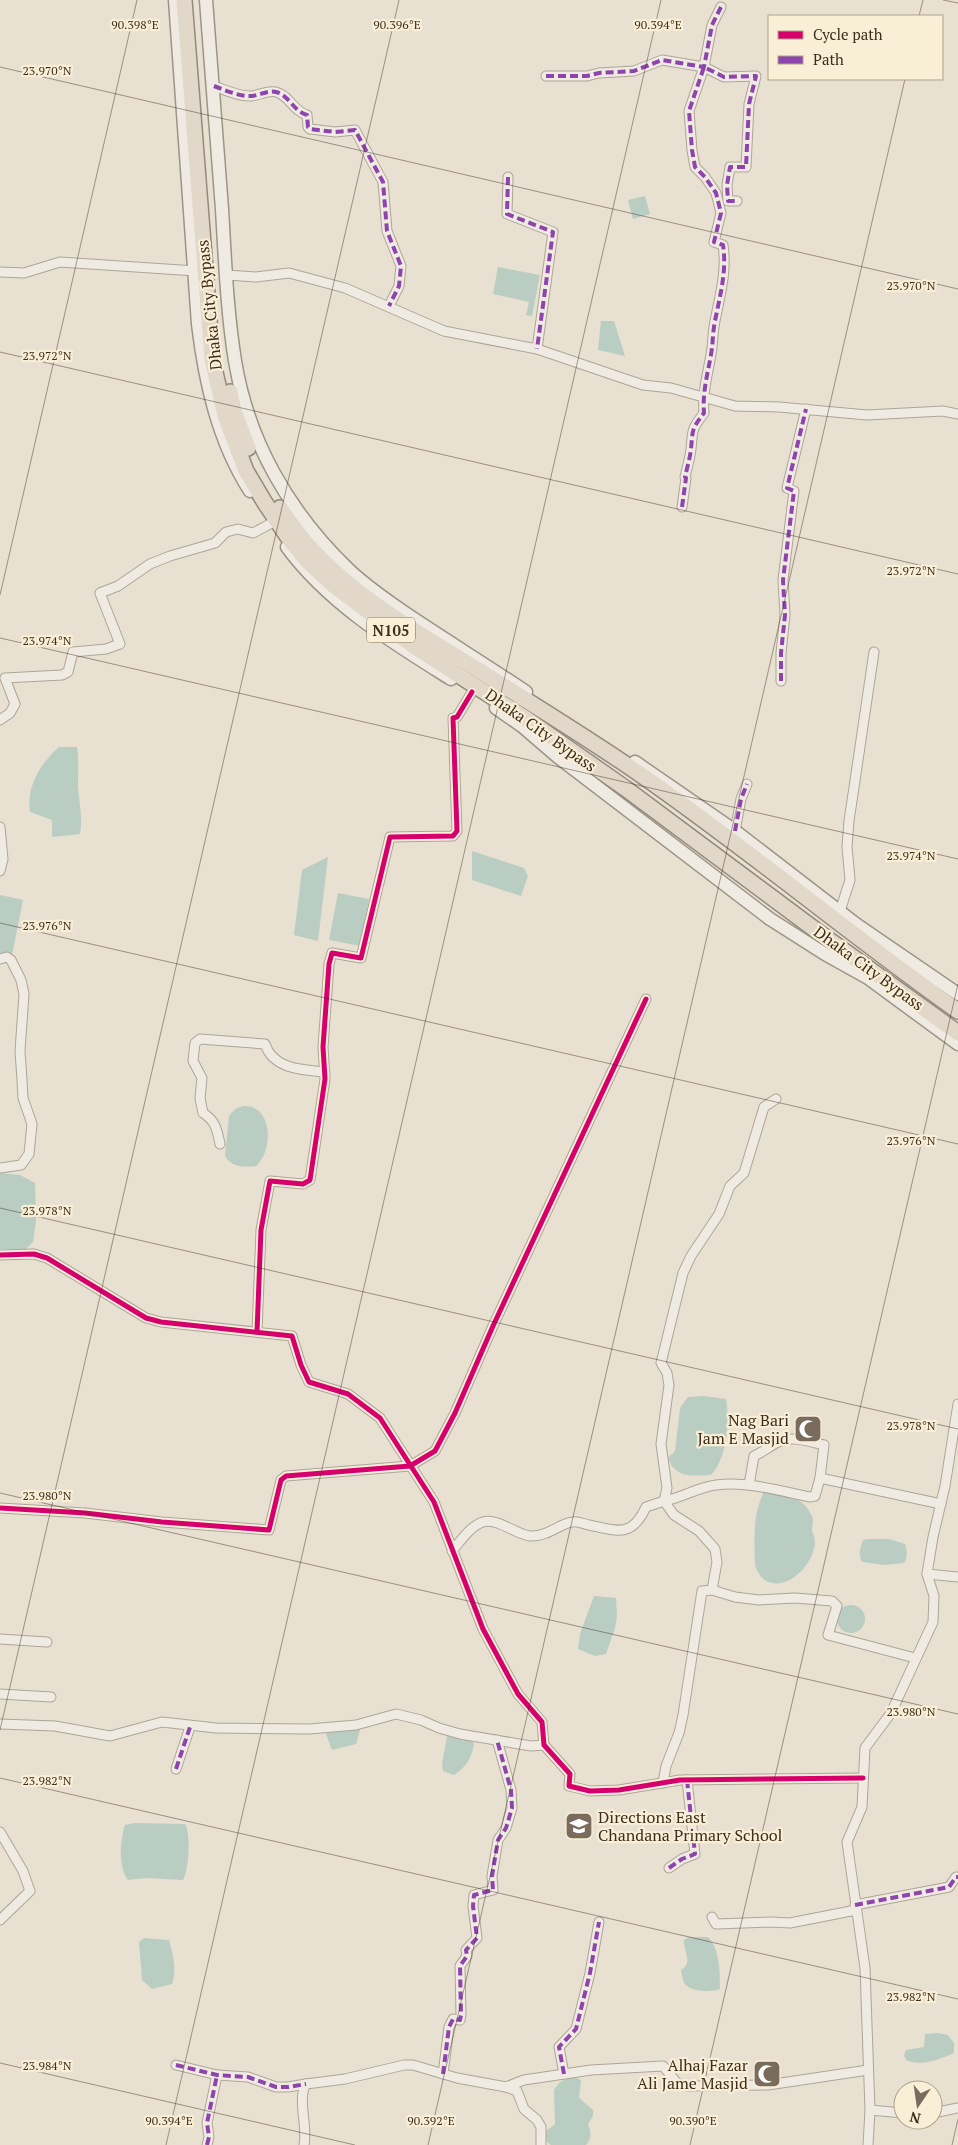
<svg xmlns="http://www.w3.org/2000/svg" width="958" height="2145" viewBox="0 0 958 2145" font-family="'PT Serif',serif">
<rect width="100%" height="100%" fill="#e8e0d0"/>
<!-- water -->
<g fill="#bacdc2">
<polygon points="645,196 650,214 633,219 628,200"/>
<polygon points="498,267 540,275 532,316 526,315 529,302 493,294"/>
<polygon points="601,321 614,321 625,356 598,350"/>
<path d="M59 747H77C79 760 78 773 78 786 79 803 83 818 80 834L52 837V820L30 812C26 786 41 763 59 747Z"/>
<polygon points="472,851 524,868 528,876 521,896 472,880"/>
<polygon points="328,857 318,941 294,935 302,870"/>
<polygon points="338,893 369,899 360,946 329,940"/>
<polygon points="0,895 23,900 12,955 0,955"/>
<path d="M243 1106C273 1105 274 1150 256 1166 244 1167 232 1168 225 1156L229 1116 235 1109Z"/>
<polygon points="0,1173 20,1175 35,1183 36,1220 33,1242 25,1250 0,1249"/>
<path d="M704 1396 726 1399C730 1420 727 1459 711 1475 691 1476 675 1478 668 1458L675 1451 680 1408 688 1397Z"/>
<path d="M764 1492C783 1492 803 1496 812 1516 814 1520 812 1526 812 1531 813 1534 815 1538 815 1542 814 1563 789 1592 766 1581 761 1578 755 1569 755 1563 754 1539 753 1513 764 1492Z"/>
<path d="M868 1539H889L905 1544C907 1550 908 1557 904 1563L885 1565 862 1562C858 1554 860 1548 863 1540Z"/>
<polygon points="594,1596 616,1598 617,1616 615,1628 606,1654 595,1656 578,1649 580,1634"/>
<circle cx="851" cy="1619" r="14"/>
<polygon points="361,1727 356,1744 332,1750 326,1734 328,1732"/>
<path d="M447 1736 470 1738 474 1744C471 1759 467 1766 454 1775L443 1771 442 1764Z"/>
<path d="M135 1823 185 1824C191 1833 189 1871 183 1880L146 1878 128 1880C118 1866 120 1841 125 1825Z"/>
<path d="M689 1937H708C720 1949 720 1973 720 1989 713 1992 694 1992 687 1986 683 1983 682 1975 681 1970 694 1963 683 1952 684 1940Z"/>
<path d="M144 1938 169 1940C173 1954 177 1971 172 1984L152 1989 142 1980 139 1942Z"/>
<path d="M938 2033 948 2035 954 2043V2053C940 2059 922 2067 906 2060L904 2055 906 2050 924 2047 925 2034Z"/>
<path d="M572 2076 581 2080 579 2098 593 2110V2116L588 2124C591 2132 592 2138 586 2145H551L547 2142 545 2132 555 2124 554 2090 560 2082Z"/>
</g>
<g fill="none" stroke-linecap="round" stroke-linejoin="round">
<defs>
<g id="minor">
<polyline points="546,76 587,76 599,73 634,71 662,60 704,67 712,25 721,7"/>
<path d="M214 86C225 90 240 97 252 96 260 95 268 90 276 92 289 95 293 111 307 115L308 127 310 129 335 132 355 130 383 182 387 231 401 266 399 286 389 306"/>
<polyline points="508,177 507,214 553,232 537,349"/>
<polyline points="0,272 24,273 60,262 196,271"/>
<polyline points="226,275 256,277 289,273 345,288 444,331 537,349 643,385 671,388 735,406 779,407 867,415 943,411 958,414"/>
<path d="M682 507 686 478 685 477C687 468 690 458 691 449 693 429 691 430 704 413 702 390 709 370 712 348 713 339 713 330 715 321 720 295 727 272 723 245L714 242 721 213 716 193 705 177 695 167 692 150 689 111 704 67 724 77 756 76 749 104 746 167H730L727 185 728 201H737"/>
<polyline points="781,681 781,653 785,615 783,580 794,491 787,488 806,409"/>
<polyline points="0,720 10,713 15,704 5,678 62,675 68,672 73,652 106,649 120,644 100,593 118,586 150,564 170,556 215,543 226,532 238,529 253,533 270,524"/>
<polyline points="0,827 3,859 0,871"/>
<polyline points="735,831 741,799 747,784"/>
<polyline points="840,911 850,880 847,847 849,821 874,652"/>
<polyline points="0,959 7,957 11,960 21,980 24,994 20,1051 22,1080 23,1098 32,1124 29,1154 21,1165 0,1168"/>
<path d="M220 1144C217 1130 216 1121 203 1113L200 1098 202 1078 193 1061 195 1043 200 1039 265 1044C273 1069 302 1070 325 1072"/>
<polyline points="0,1255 34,1254 47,1258 146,1318 161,1322 292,1336 301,1365 309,1382 348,1394 380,1418 434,1502 483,1629 518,1694 542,1722 544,1745 570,1774 569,1786 590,1791 619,1790 680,1780 863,1778"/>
<polyline points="257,1332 261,1230 270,1181 303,1184 310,1180 325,1079 323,1047 329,964 332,953 361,958 390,837 453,836 457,831 453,718 457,717 472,692"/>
<path d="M749 1485 754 1456C763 1452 770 1446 778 1442 793 1435 809 1442 824 1445L820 1478"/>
<polyline points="0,1508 85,1513 162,1522 269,1530 281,1480 286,1476 410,1466 435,1451 455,1413 493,1326 646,999"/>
<path d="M452 1551C460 1542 470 1526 483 1522 498 1518 515 1534 530 1536 548 1537 562 1522 573 1522 578 1521 584 1524 589 1525 617 1531 632 1538 646 1507L664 1501 667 1488 661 1444 669 1385 667 1373 661 1363 683 1273 691 1256 719 1214 730 1186 744 1173 764 1107 776 1099"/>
<polyline points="927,1574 958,1577"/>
<path d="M712 1590 717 1562 715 1549 699 1531 674 1515 664 1501C682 1498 698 1487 716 1485 747 1481 780 1491 810 1497L815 1496 820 1478 941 1504"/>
<polyline points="0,1639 47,1642"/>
<polyline points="0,1694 51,1697"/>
<polyline points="0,1724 55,1726 110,1736 162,1722 216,1728 310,1729 356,1725 396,1714 421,1720 439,1728 460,1734 531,1746 544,1745"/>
<polyline points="176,1769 190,1727"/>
<polyline points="663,1783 666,1766 679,1733 683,1715 702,1591 712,1590 735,1597 759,1600 795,1598 832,1601 837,1606 828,1635 915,1658"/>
<polyline points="0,1832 23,1871 30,1891 0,1920"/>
<polyline points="669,1868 682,1859 695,1854 687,1780"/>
<polyline points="855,1905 949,1887 956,1877 958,1877"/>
<polyline points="712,1917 716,1924 772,1922 790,1923 856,1910"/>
<polyline points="176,2065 217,2075 248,2077 276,2087 288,2087 306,2084"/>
<polyline points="443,2074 449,2027 453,2019 460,2020 461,2015 460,1966 467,1956 466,1950 477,1938 473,1906 474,1895 493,1890 492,1876 498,1840 506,1828 512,1808 511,1790 497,1740"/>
<polyline points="564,2074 559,2047 576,2029 590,1973 599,1922"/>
<polyline points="506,2087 517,2091 524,2109 537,2120 541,2127 541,2145"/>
<polyline points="903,2113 870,2110 865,1968 847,1842 862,1807 865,1748 891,1713 933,1622 934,1596 927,1574 933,1537 945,1486 958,1404"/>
<polyline points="933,2113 958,2108"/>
<polyline points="207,2145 209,2137 207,2123 217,2075"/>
<path d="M304 2145C308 2127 297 2099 306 2084L345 2079 404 2065H413L457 2078 506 2087 524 2080 591 2070 663 2066 677 2083 686 2086 768 2085 868 2070"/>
<polyline points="868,2145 870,2110"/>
</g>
<g id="secondary">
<path d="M175 0 198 324C205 382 218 441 250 491"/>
<path d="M206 0C212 70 217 140 222 209 225 260 227 311 235 361 248 441 289 512 347 568 364 585 385 599 405 613 445 640 486 665 526 692"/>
<path d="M287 547C329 604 392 642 451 679"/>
<polyline points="496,708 522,726 558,757 770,919 825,954 868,978 958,1044"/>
<polyline points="635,762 735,831 857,925 958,994"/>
</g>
<g id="trunk">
<polyline points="184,0 212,359 225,416 246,471 265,503 290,540 307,561 333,585 415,647 525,718 625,788 825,937 958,1033"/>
<polyline points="230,392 234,411 248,448"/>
<path d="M280 508C325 580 402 623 472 666 527 701 583 735 637 772 747 848 849 934 958 1011"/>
</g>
</defs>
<!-- minor casing -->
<use href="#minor" stroke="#aea598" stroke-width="11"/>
<!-- secondary casing -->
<use href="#secondary" stroke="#9d9488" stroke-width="15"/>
<!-- trunk casing -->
<use href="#trunk" stroke="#938a7f" stroke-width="18"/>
<!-- minor -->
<use href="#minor" stroke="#f0ebe2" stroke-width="9"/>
<!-- secondary -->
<use href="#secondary" stroke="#f0ebe2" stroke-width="12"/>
<!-- trunk -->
<use href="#trunk" stroke="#e1d8ca" stroke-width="15"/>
<!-- quiet -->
<g stroke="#8e44ad" stroke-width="4" stroke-dasharray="8 4" stroke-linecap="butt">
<polyline points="546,76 587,76 599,73 634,71 662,60 704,67 712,25 721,7"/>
<path d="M214 86C225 90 240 97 252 96 260 95 268 90 276 92 289 95 293 111 307 115L308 127 310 129 335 132 355 130 383 182 387 231 401 266 399 286 389 306"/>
<polyline points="508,177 507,214 553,232 537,349"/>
<path d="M682 507 686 478 685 477C687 468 690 458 691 449 693 429 691 430 704 413 702 390 709 370 712 348 713 339 713 330 715 321 720 295 727 272 723 245L714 242 721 213 716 193 705 177 695 167 692 150 689 111 704 67 724 77 756 76 749 104 746 167H730L727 185 728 201H737"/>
<polyline points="781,681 781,653 785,615 783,580 794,491 787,488 806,409"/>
<polyline points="735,831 741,799 747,784"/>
<polyline points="176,1769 190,1727"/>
<polyline points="669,1868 682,1859 695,1854 687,1780"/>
<polyline points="855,1905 949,1887 956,1877 958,1877"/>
<polyline points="176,2065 217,2075 248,2077 276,2087 288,2087 306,2084"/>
<polyline points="443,2074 449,2027 453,2019 460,2020 461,2015 460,1966 467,1956 466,1950 477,1938 473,1906 474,1895 493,1890 492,1876 498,1840 506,1828 512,1808 511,1790 497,1740"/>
<polyline points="564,2074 559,2047 576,2029 590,1973 599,1922"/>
<polyline points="207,2145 209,2137 207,2123 217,2075"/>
</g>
<defs>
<g id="cycleway">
<polyline points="0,1255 34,1254 47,1258 146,1318 161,1322 292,1336 301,1365 309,1382 348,1394 380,1418 434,1502 483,1629 518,1694 542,1722 544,1745 570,1774 569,1786 590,1791 619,1790 680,1780 863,1778"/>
<polyline points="257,1332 261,1230 270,1181 303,1184 310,1180 325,1079 323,1047 329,964 332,953 361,958 390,837 453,836 457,831 453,718 457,717 472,692"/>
<polyline points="0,1508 85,1513 162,1522 269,1530 281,1480 286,1476 410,1466 435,1451 455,1413 493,1326 646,999"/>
</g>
</defs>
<!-- cycleway casing -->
<use href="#cycleway" stroke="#f9eed6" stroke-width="8"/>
<!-- cycleway -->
<use href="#cycleway" stroke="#d6006c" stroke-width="5"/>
</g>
<!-- ticks -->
<path fill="none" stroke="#3e2d1e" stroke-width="1" stroke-opacity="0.45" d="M943 0 958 3M919 16 923 0M0 67 958 289M0 352 958 574M0 595 137 0M0 638 958 859M0 923 958 1144M0 1208 958 1429M0 1493 958 1714M0 1730 399 0M0 1778 958 1999M0 2063 355 2145M166 2145 661 0M428 2145 905 79M690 2145 958 984M952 2145 958 2119"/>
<!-- icons -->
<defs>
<symbol id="mosque-square" viewBox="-11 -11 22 22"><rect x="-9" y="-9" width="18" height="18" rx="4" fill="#7a6c5c" stroke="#f9eed6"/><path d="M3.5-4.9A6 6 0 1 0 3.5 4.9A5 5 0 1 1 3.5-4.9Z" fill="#fff"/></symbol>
<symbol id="school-square" viewBox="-11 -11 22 22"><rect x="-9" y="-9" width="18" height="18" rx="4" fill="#7a6c5c" stroke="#f9eed6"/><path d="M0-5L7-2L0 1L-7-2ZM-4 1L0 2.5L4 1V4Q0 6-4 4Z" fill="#fff"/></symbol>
</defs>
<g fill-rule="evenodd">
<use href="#mosque-square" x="792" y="1413" width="32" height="32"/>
<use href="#school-square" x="563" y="1810" width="32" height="32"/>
<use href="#mosque-square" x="751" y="2058" width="32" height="32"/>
</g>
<g text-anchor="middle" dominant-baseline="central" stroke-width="4.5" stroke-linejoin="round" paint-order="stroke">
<!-- shield labels -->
<rect fill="#f9eed6" stroke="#766755" stroke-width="1" x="367" y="617.5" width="48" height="25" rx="4"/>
<g font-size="15" font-weight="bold" fill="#3e2d1e">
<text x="391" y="630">N105</text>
</g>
<!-- street labels -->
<g font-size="16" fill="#3e2d1e" stroke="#f9eed6">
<text transform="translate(209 305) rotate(-96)">Dhaka City Bypass</text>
<text transform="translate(541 730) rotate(35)">Dhaka City Bypass</text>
<text transform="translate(869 968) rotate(36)">Dhaka City Bypass</text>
</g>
<!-- poi labels -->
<g font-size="16" fill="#3e2d1e" stroke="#f9eed6" text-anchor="end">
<text x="789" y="1420">Nag Bari<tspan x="789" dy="18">Jam E Masjid</tspan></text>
<text x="598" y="1817" text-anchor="start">Directions East<tspan x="598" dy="18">Chandana Primary School</tspan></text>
<text x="748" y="2065">Alhaj Fazar<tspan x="748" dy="18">Ali Jame Masjid</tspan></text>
</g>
</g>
<g font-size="12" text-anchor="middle" fill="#3e2d1e" stroke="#f9eed6" stroke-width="4.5" stroke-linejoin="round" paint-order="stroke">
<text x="135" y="29">90.398°E</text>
<text x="397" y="29">90.396°E</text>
<text x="658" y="29">90.394°E</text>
<text x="47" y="75">23.970°N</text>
<text x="911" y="290">23.970°N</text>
<text x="47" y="360">23.972°N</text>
<text x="911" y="575">23.972°N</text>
<text x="47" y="645">23.974°N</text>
<text x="911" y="860">23.974°N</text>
<text x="47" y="930">23.976°N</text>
<text x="911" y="1145">23.976°N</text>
<text x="47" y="1215">23.978°N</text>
<text x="911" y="1430">23.978°N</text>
<text x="47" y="1500">23.980°N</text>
<text x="911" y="1716">23.980°N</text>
<text x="47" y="1785">23.982°N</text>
<text x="911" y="2001">23.982°N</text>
<text x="47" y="2070">23.984°N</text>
<text x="169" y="2125">90.394°E</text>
<text x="431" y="2125">90.392°E</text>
<text x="693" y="2125">90.390°E</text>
</g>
<!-- legend -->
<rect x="768" y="15" width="175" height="65" fill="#f9eed6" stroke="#aea18c"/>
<rect x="778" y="31" width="25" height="8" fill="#d6006c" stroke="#aea18c"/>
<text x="813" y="40" font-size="15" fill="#3e2d1e">Cycle path</text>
<rect x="778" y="56" width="25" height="8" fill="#8e44ad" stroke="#aea18c"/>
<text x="813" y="65" font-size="15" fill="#3e2d1e">Path</text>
<!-- north arrow -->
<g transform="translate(918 2105) rotate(193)"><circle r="24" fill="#f9eed6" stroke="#aea18c"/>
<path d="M0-4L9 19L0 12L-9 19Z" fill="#7a6c5c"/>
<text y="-8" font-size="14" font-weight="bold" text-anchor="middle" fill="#3e2d1e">N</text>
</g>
</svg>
